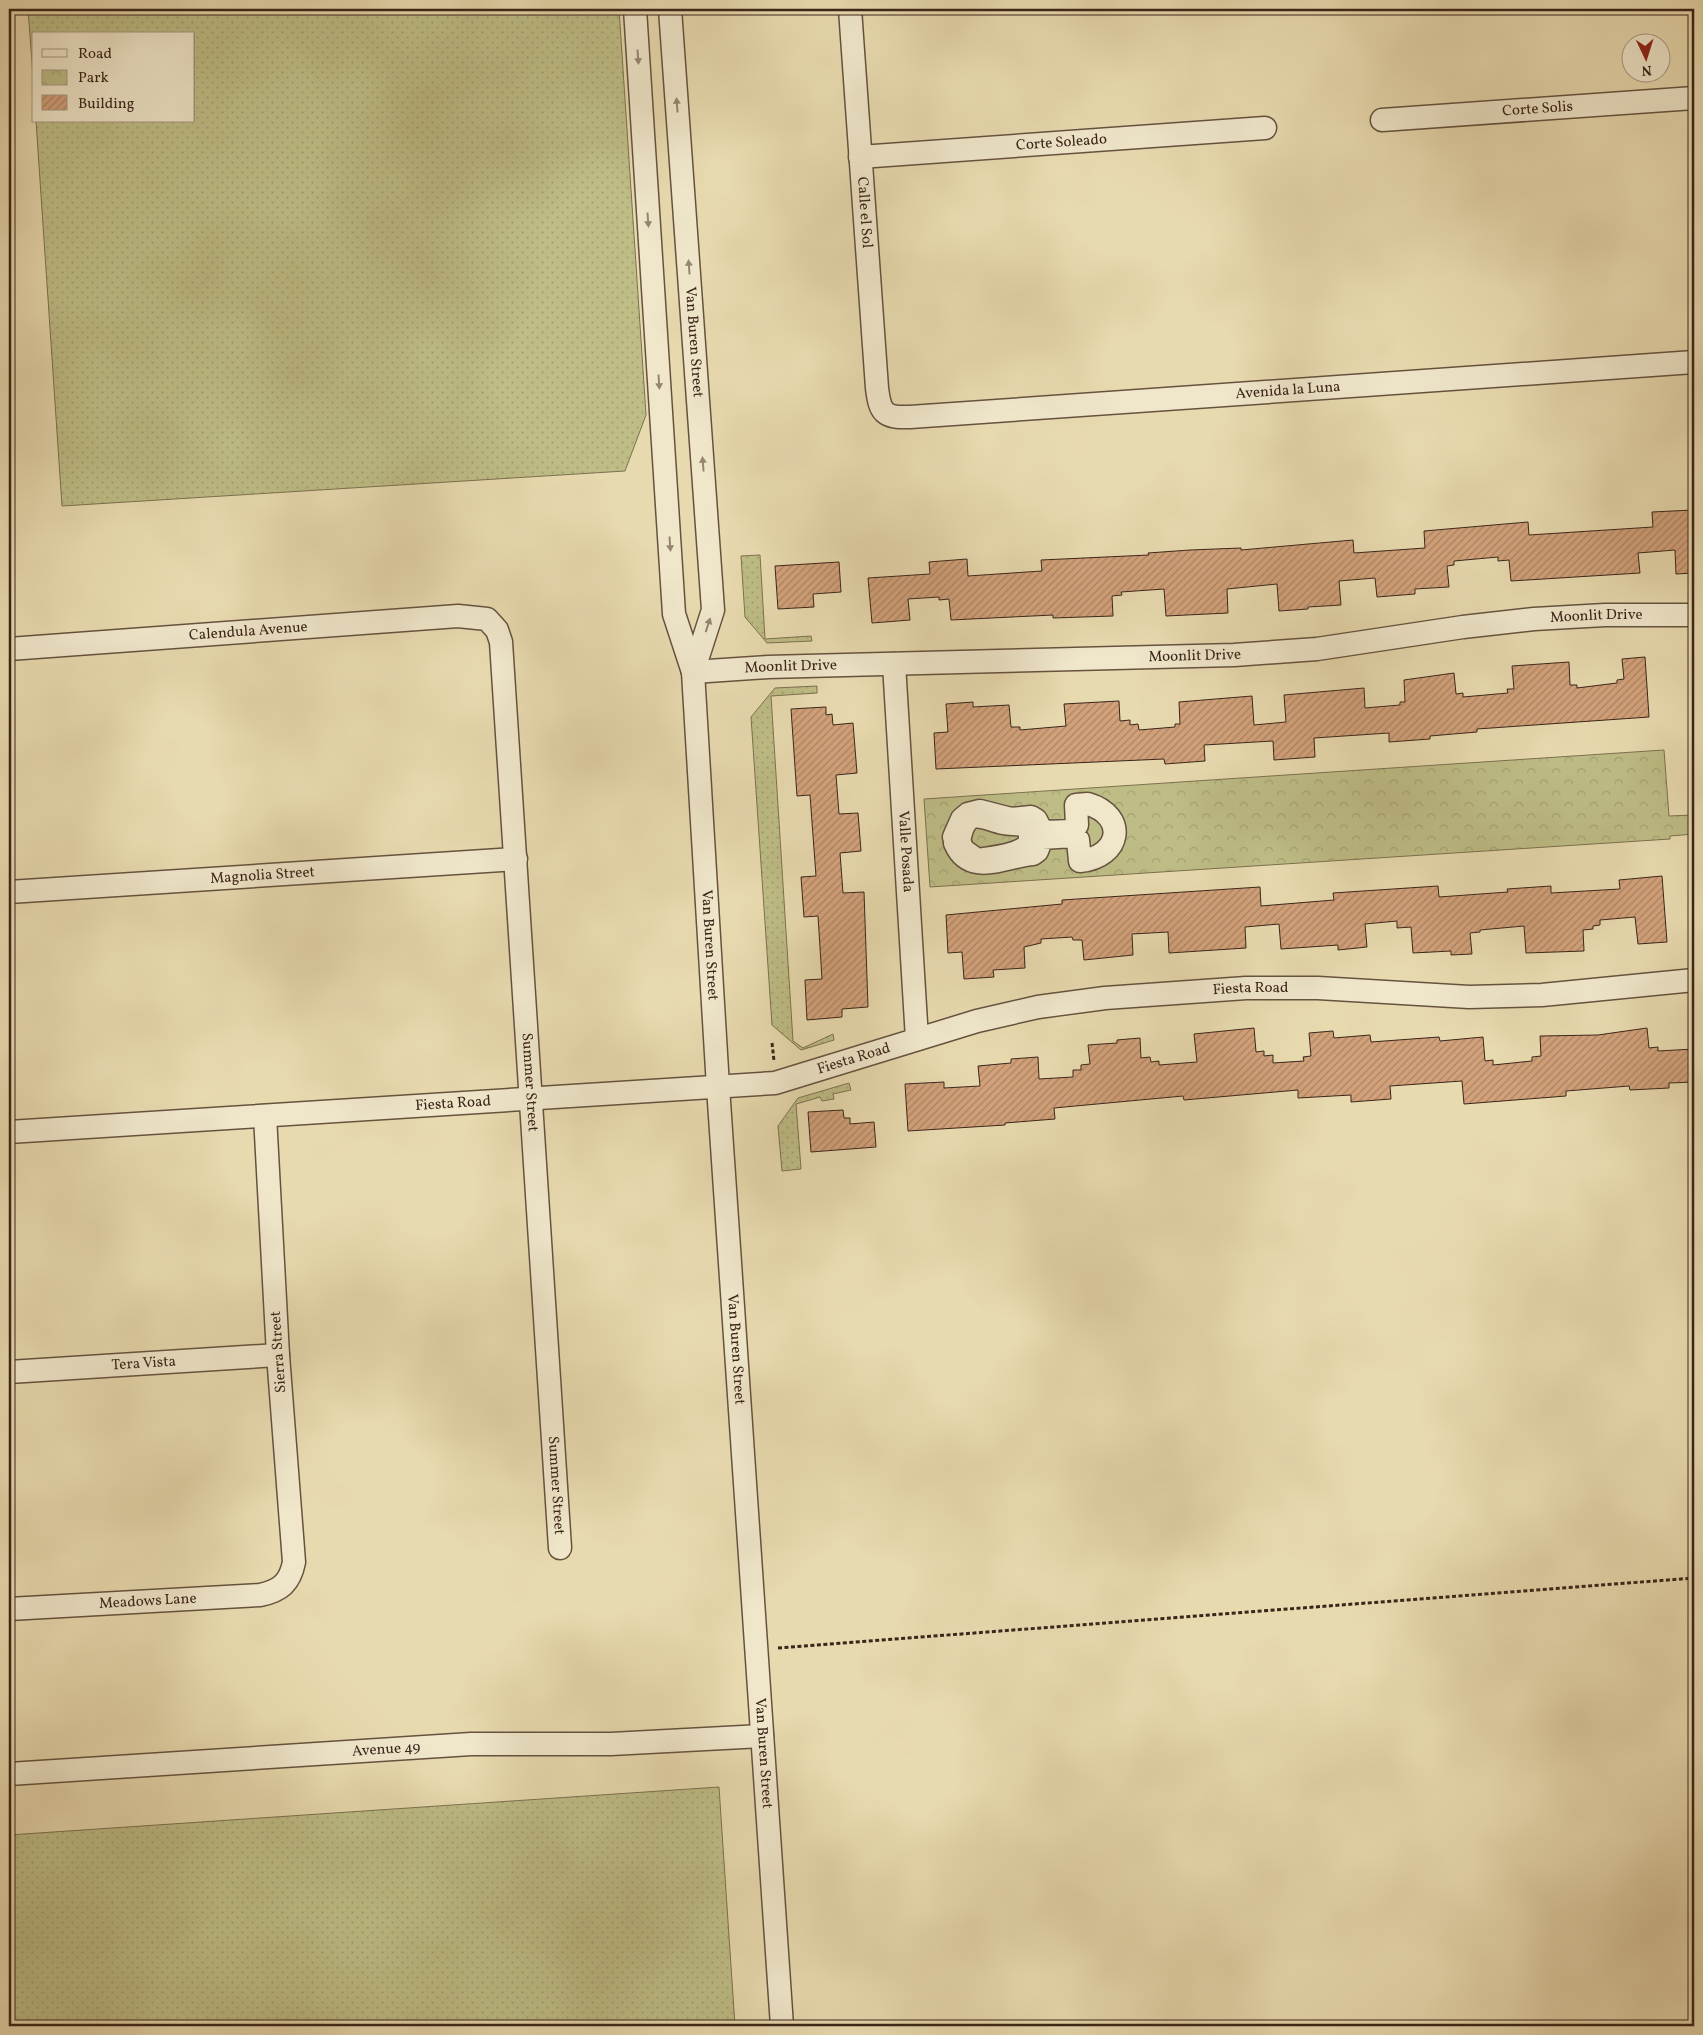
<svg xmlns="http://www.w3.org/2000/svg" width="1703" height="2035" viewBox="0 0 1703 2035" font-family="Vollkorn,serif">
<defs>
<pattern id="grass-dots" width="8" height="8" patternUnits="userSpaceOnUse" patternTransform="scale(1.25)"><rect width="8" height="8" fill="#bebd86"/><path d="M2 2h.1M6 6h.1" fill="none" stroke="#a4a273" stroke-width="1.8" stroke-linecap="round"/></pattern>
<pattern id="park-crowns" width="20" height="18" patternUnits="userSpaceOnUse" patternTransform="scale(1.25)"><rect width="20" height="18" fill="#bebd86"/><path d="M2 6a3 3 0 1 1 6 0M12 15a3 3 0 1 1 6 0" fill="none" stroke="#a4a273"/></pattern>
<pattern id="building-hatch" width="6" height="6" patternUnits="userSpaceOnUse" patternTransform="scale(1.25)"><rect width="6" height="6" fill="#d3a27b"/><path d="M-1 1l2-2M0 6l6-6M5 7l2-2" fill="none" stroke="#ac8464"/></pattern>
</defs>
<rect width="100%" height="100%" fill="#e8daaf"/>
<filter id="stains"><feTurbulence type="fractalNoise" baseFrequency=".004" numOctaves="4"/><feColorMatrix values="0 0 0 0 .2 0 0 0 0 .09 0 0 0 0 .02 0 0 0 .5 -.17"/></filter>
<radialGradient id="worn" r=".72"><stop offset=".6" stop-color="#630" stop-opacity="0"/><stop offset="1" stop-color="#630" stop-opacity=".3"/></radialGradient>
<!-- grass -->
<g fill="url(#grass-dots)" stroke="#7c7150">
<polygon points="28,9 619,9 646,415 625,471 62,506 36,121 194,121 194,34 34,34 34,89"/>
<polygon points="760,555 765,639 811,636 812,641 767,643 745,617 741,556"/>
<polygon points="817,686 817,693 771,696 793,1041 803,1048 833,1034 834,1040 801,1050 772,1025 751,717 775,688"/>
<polygon points="849,1083 851,1090 833,1094 834,1099 822,1101 820,1097 796,1104 801,1169 782,1171 778,1126 798,1098"/>
<polygon points="719,1787 735,2026 9,2026 9,1835"/>
</g>
<!-- park -->
<polygon fill="url(#park-crowns)" stroke="#7c7150" points="1664,750 1669,816 1694,815 1694,834 1670,836 1670,839 930,887 924,799"/>
<!-- garden -->
<polygon fill="#bebd86" stroke="#7c7150" points="1081,810 1090,810 1109,832 1085,855"/>
<!-- building -->
<g fill="url(#building-hatch)" stroke="#3a251a">
<polygon points="1693,510 1694,573 1676,574 1675,550 1638,553 1640,573 1511,581 1509,560 1498,561 1498,557 1454,561 1454,565 1447,566 1449,587 1415,589 1415,594 1377,597 1375,578 1339,581 1341,605 1308,607 1308,609 1279,611 1277,584 1227,589 1228,613 1166,616 1164,589 1121,592 1122,595 1112,596 1113,616 1053,618 1053,615 951,620 949,599 939,600 939,597 908,599 910,620 872,623 868,578 930,574 929,562 967,559 968,576 1042,571 1041,560 1149,555 1148,553 1190,550 1241,548 1241,550 1353,540 1354,553 1425,548 1424,531 1528,522 1529,535 1653,527 1652,512"/>
<polygon points="839,562 841,592 813,594 814,607 778,609 775,566"/>
<polygon points="1645,657 1649,717 1477,729 1477,732 1430,736 1430,739 1389,742 1389,733 1314,738 1315,757 1274,760 1273,741 1204,745 1205,761 1165,764 1164,759 936,769 934,733 948,732 946,704 973,702 973,707 1009,705 1011,727 1020,727 1020,730 1066,726 1064,704 1119,701 1120,721 1130,720 1130,725 1138,724 1139,730 1175,727 1175,724 1180,724 1179,702 1252,696 1254,725 1286,722 1284,695 1364,688 1365,708 1400,705 1400,702 1405,702 1404,680 1454,673 1456,694 1463,693 1463,697 1508,693 1507,689 1514,689 1512,666 1569,662 1570,685 1577,685 1577,688 1617,683 1617,680 1624,679 1622,659"/>
<polygon points="826,707 826,715 832,714 833,725 853,723 857,773 836,775 839,814 858,813 861,851 840,853 843,893 864,892 868,1007 842,1009 842,1017 807,1020 805,980 822,979 818,916 804,917 801,877 816,876 810,795 797,796 791,709"/>
<polygon points="1662,876 1667,942 1638,944 1635,917 1600,920 1600,925 1593,926 1593,929 1583,930 1584,951 1526,953 1524,926 1480,930 1480,932 1470,933 1472,954 1451,955 1451,951 1413,953 1411,927 1397,928 1397,921 1365,924 1367,947 1338,950 1338,945 1281,949 1279,924 1245,927 1246,948 1169,953 1168,932 1132,934 1133,955 1084,960 1082,940 1073,940 1072,937 1041,939 1041,943 1024,947 1025,968 993,970 994,977 964,979 962,952 948,953 946,915 1062,904 1062,900 1260,887 1261,906 1334,900 1333,893 1438,886 1439,897 1508,892 1507,889 1551,886 1551,893 1620,889 1619,880"/>
<polygon points="1254,1028 1256,1052 1264,1051 1264,1056 1273,1055 1273,1063 1304,1061 1303,1057 1311,1056 1309,1033 1333,1031 1334,1038 1370,1035 1371,1042 1439,1037 1440,1041 1483,1037 1485,1061 1493,1060 1493,1065 1532,1061 1532,1057 1541,1056 1540,1036 1598,1035 1647,1028 1649,1048 1658,1047 1658,1051 1694,1049 1694,1082 1669,1083 1669,1088 1630,1090 1629,1086 1566,1091 1566,1096 1464,1104 1462,1081 1390,1086 1391,1099 1351,1102 1351,1095 1298,1098 1298,1090 1184,1100 1183,1096 1054,1108 1055,1119 1005,1123 1005,1125 908,1131 905,1084 944,1082 944,1088 980,1086 978,1066 1011,1063 1011,1059 1038,1057 1039,1079 1073,1077 1073,1070 1081,1070 1081,1065 1090,1064 1088,1045 1117,1043 1117,1040 1140,1038 1141,1058 1150,1057 1151,1062 1159,1061 1159,1065 1197,1062 1194,1034"/>
<polygon points="843,1110 844,1118 850,1118 850,1124 874,1122 876,1147 811,1152 808,1112"/>
</g>
<g fill="none" stroke-linecap="round" stroke-linejoin="round">
<defs>
<g id="minor">
<path id="s1" d="M635 9 674 614 693 672 718 1087 782 2026"/>
<path id="s2" d="M670 9 713 610 693 672"/>
<path id="s3" d="M850 9 877 388C880 413 884 418 910 417L1694 362"/>
<path id="s4" d="M1382 120 1694 98"/>
<path id="s5" d="M860 157 1265 128"/>
<path id="s6" d="M9 649 458 616 487 619 497 630 501 642 560 1548"/>
<path id="s7" d="M894 664 917 1039"/>
<path id="s8" d="M693 672 768 667 1234 655 1317 649 1463 627 1534 619 1605 615H1694"/>
<path d="M1088 804C1128 816 1121 857 1080 861L1078 840 1073 836 1042 838 1037 851 1033 854C1006 856 970 878 955 843H960L963 850 977 860C995 857 1015 856 1029 845 1034 820 1019 826 1003 823 984 819 967 805 960 837H954L962 819 968 814 980 811 1011 819 1031 817 1036 820 1042 832 1073 831 1077 825 1076 805Z"/>
<path id="s9" d="M9 892 516 859"/>
<path id="s10" d="M9 1132 775 1083 977 1021 1038 1007 1105 998 1246 988H1318L1469 997 1542 995 1694 980"/>
<path id="s11" d="M9 1372 278 1355"/>
<path id="s12" d="M9 1609 260 1595C280 1591 290 1583 294 1562L278 1355 265 1116"/>
<path id="s13" d="M9 1774 471 1744H611L762 1736"/>
</g>
</defs>
<!-- minor casing -->
<use href="#minor" stroke="#66523f" stroke-width="25"/>
<!-- path -->
<g stroke="#3a251a" stroke-width="3" stroke-dasharray="4 2.5" stroke-linecap="butt">
<polyline points="772,1043 774,1061"/>
<polyline points="778,1648 1694,1578"/>
</g>
<!-- minor -->
<use href="#minor" stroke="#f0e7cb" stroke-width="22"/>
</g>
<!-- one-way arrows -->
<defs><path id="oneway-solid" d="M-6-.8H1V-3.2L6.5 0L1 3.2V.8H-6Z" transform="scale(1.25)"/></defs>
<g fill="#958672">
<use href="#oneway-solid" transform="translate(638 57) rotate(86)"/>
<use href="#oneway-solid" transform="translate(677 105) rotate(-94)"/>
<use href="#oneway-solid" transform="translate(648 220) rotate(86)"/>
<use href="#oneway-solid" transform="translate(689 267) rotate(-94)"/>
<use href="#oneway-solid" transform="translate(659 382) rotate(86)"/>
<use href="#oneway-solid" transform="translate(703 464) rotate(-94)"/>
<use href="#oneway-solid" transform="translate(670 544) rotate(86)"/>
<use href="#oneway-solid" transform="translate(708 625) rotate(-72)"/>
</g>
<g text-anchor="middle" dominant-baseline="central" stroke-width="5" stroke-linejoin="round" paint-order="stroke">
<!-- street labels -->
<g font-size="15" fill="#3a251a" stroke="#f0e7cb">
<text stroke="none"><textPath href="#s4" startOffset="156">Corte Solis</textPath></text>
<text stroke="none"><textPath href="#s5" startOffset="202">Corte Soleado</textPath></text>
<text stroke="none"><textPath href="#s3" startOffset="204">Calle el Sol</textPath></text>
<text stroke="none"><textPath href="#s2" startOffset="334">Van Buren Street</textPath></text>
<text stroke="none"><textPath href="#s3" startOffset="811">Avenida la Luna</textPath></text>
<text stroke="none"><textPath href="#s8" startOffset="906">Moonlit Drive</textPath></text>
<text stroke="none"><textPath href="#s6" startOffset="240">Calendula Avenue</textPath></text>
<text stroke="none"><textPath href="#s8" startOffset="502">Moonlit Drive</textPath></text>
<text stroke="none"><textPath href="#s8" startOffset="98">Moonlit Drive</textPath></text>
<text stroke="none"><textPath href="#s7" startOffset="188">Valle Posada</textPath></text>
<text stroke="none"><textPath href="#s9" startOffset="254">Magnolia Street</textPath></text>
<text stroke="none"><textPath href="#s1" startOffset="941">Van Buren Street</textPath></text>
<text stroke="none"><textPath href="#s10" startOffset="1255">Fiesta Road</textPath></text>
<text stroke="none"><textPath href="#s10" startOffset="850">Fiesta Road</textPath></text>
<text stroke="none"><textPath href="#s6" startOffset="948">Summer Street</textPath></text>
<text stroke="none"><textPath href="#s10" startOffset="445">Fiesta Road</textPath></text>
<text stroke="none"><textPath href="#s1" startOffset="1346">Van Buren Street</textPath></text>
<text transform="translate(279 1352) rotate(-94)">Sierra Street</text>
<text stroke="none"><textPath href="#s11" startOffset="135">Tera Vista</textPath></text>
<text stroke="none"><textPath href="#s6" startOffset="1352">Summer Street</textPath></text>
<text stroke="none"><textPath href="#s12" startOffset="139">Meadows Lane</textPath></text>
<text stroke="none"><textPath href="#s13" startOffset="378">Avenue 49</textPath></text>
<text stroke="none"><textPath href="#s1" startOffset="1751">Van Buren Street</textPath></text>
</g>
</g>
<!-- margin -->
<rect width="1703" height="2035" fill="none" stroke="#e8daaf" stroke-width="30"/>
<rect x="10" y="10" width="1683" height="2015" fill="none" stroke="#3a251a" stroke-width="2.5"/>
<rect x="15" y="15" width="1673" height="2005" fill="none" stroke="#3a251a"/>
<!-- legend -->
<rect x="32" y="32" width="162" height="90" fill="#f0e7cb" stroke="#a79984"/>
<rect x="42" y="49" width="25" height="8" fill="#f0e7cb" stroke="#a79984"/>
<text x="78" y="58" font-size="15" fill="#3a251a">Road</text>
<rect x="42" y="70" width="25" height="15" fill="url(#park-crowns)" stroke="#a79984"/>
<text x="78" y="82" font-size="15" fill="#3a251a">Park</text>
<rect x="42" y="95" width="25" height="15" fill="url(#building-hatch)" stroke="#a79984"/>
<text x="78" y="108" font-size="15" fill="#3a251a">Building</text>
<!-- north arrow -->
<g transform="translate(1646 58) rotate(176)"><circle r="24" fill="#f0e7cb" stroke="#a79984"/>
<path d="M0-4L9 19L0 12L-9 19Z" fill="#8f2418"/>
<text y="-8" font-size="14" font-weight="bold" text-anchor="middle" fill="#3a251a">N</text>
</g>
<rect width="100%" height="100%" filter="url(#stains)"/>
<rect width="100%" height="100%" fill="url(#worn)"/>
</svg>
